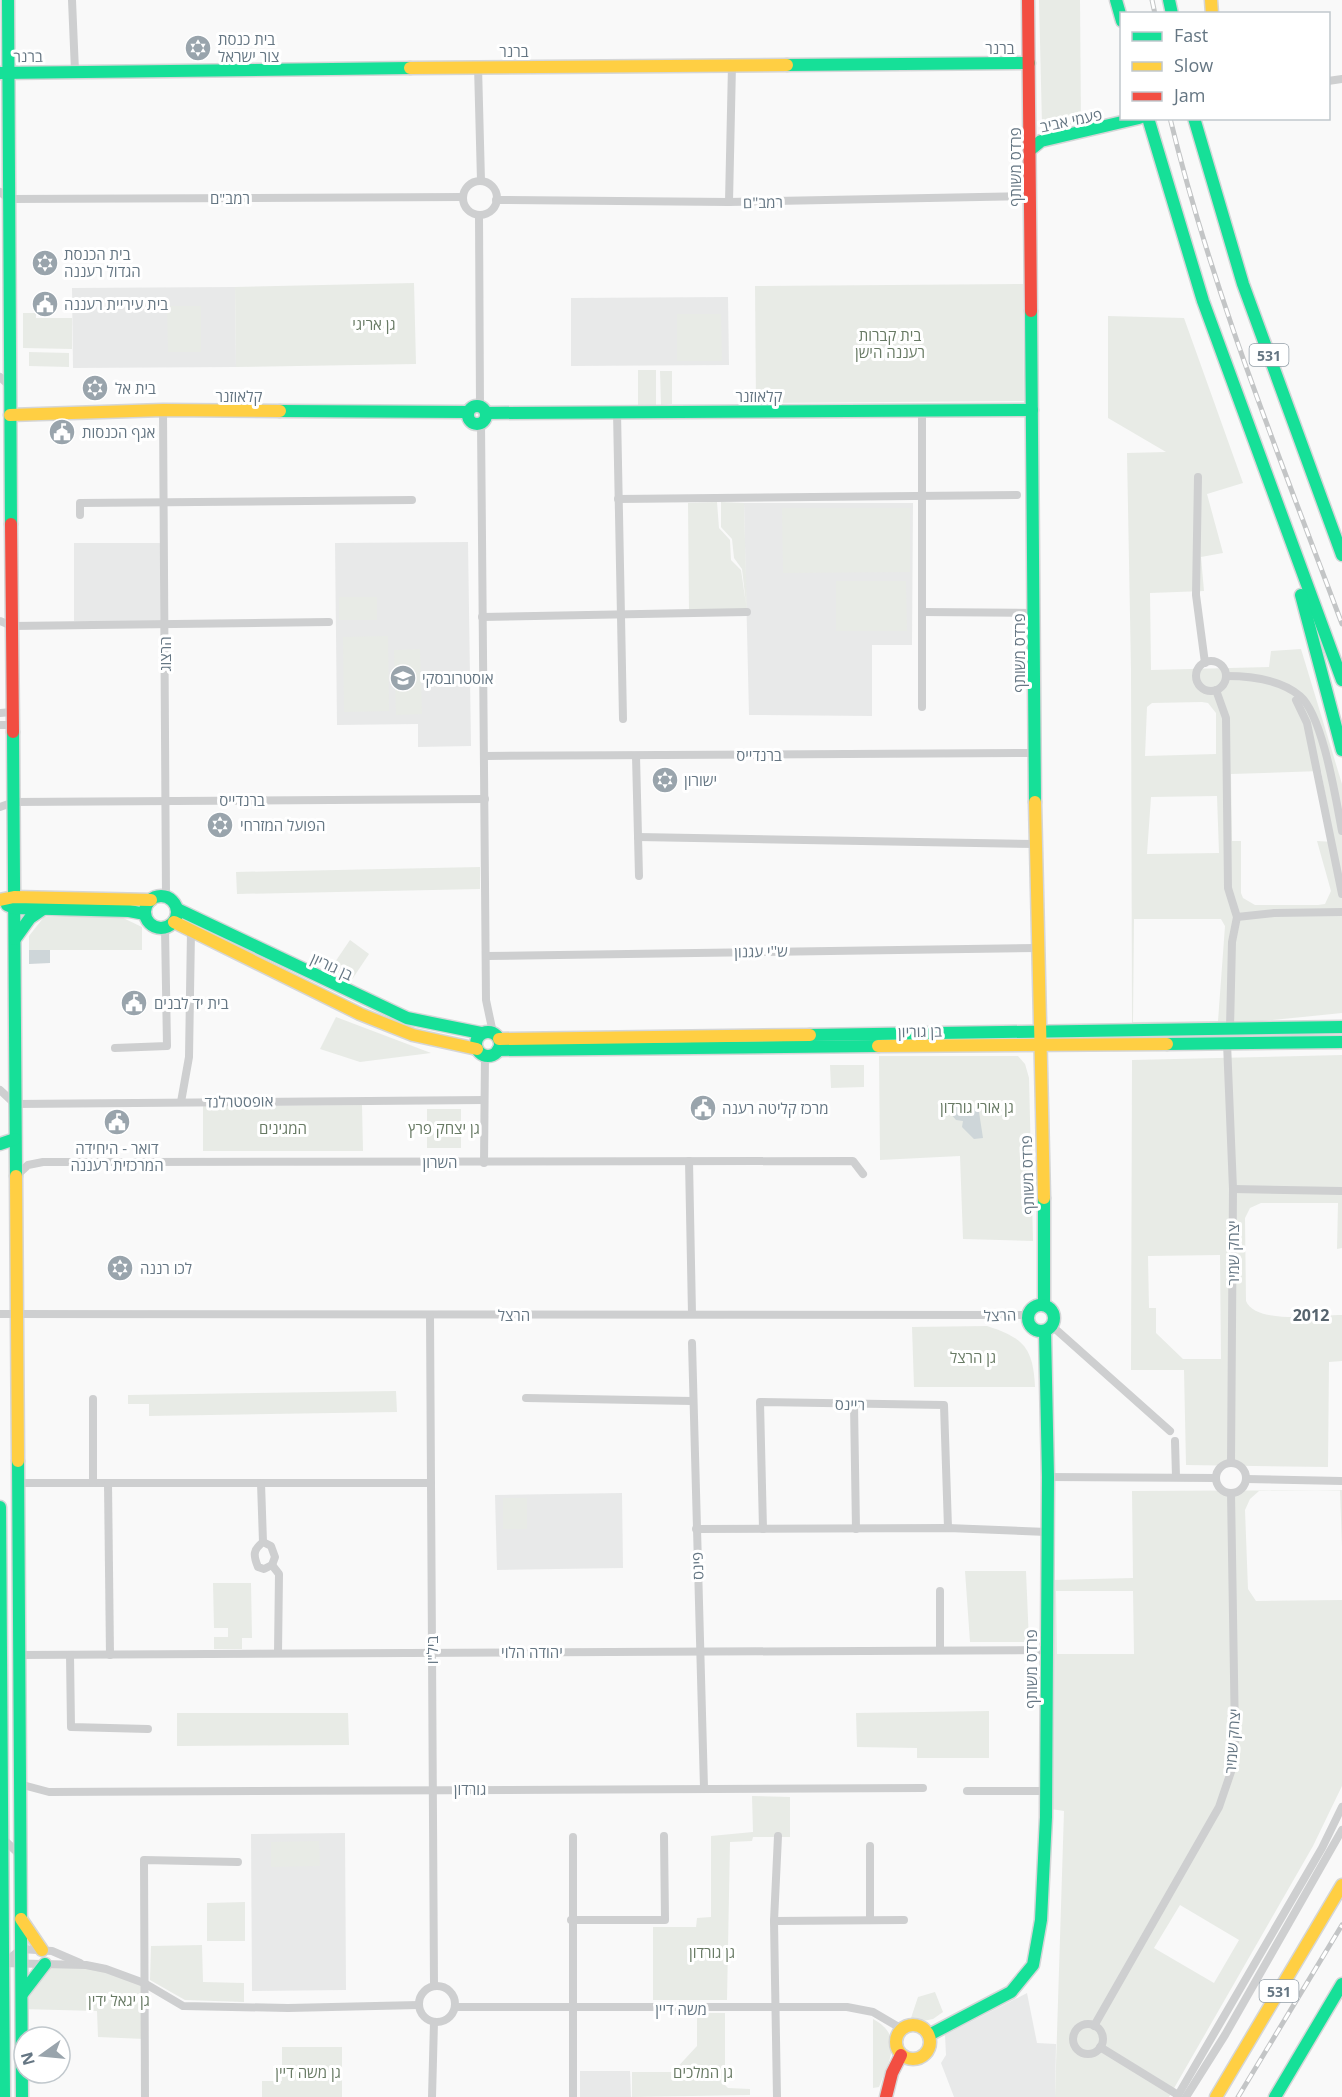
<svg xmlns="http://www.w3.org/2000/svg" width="1342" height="2097" viewBox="0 0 1342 2097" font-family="'Open Sans',Heebo,sans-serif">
<rect width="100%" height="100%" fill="#f9f9f9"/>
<!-- built -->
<g fill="#e8e9e9">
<polygon points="235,287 236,367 73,368 72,288"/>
<polygon points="728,297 729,365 571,366 571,298"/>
<polygon points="744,503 913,503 912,645 872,645 872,716 749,715"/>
<polygon points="468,542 471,746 418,747 418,724 337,725 335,543"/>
<polygon points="74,543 160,543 160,622 74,621"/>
<polygon points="622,1493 623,1568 497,1570 495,1495"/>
<polygon points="345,1833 346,1990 252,1991 251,1834"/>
<polygon points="1027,1993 1037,2043 1056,2044 1055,2097 954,2097 941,2063 946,2055 945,2035"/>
<polygon points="580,2071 630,2071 631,2097 580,2097"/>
</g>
<!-- green -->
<g fill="#e8ebe6" fill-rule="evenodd">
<polygon points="1039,0 1080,0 1081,123 1051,128 1042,125"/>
<polygon points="414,283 416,364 236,367 235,287"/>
<polygon points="1023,284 1024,401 756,403 755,286"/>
<polygon points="167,306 201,306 201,352 168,352"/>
<polygon points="23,313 36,313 36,318 72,318 72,349 23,348"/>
<polygon points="677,314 721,314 722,361 677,361"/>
<path d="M1108 316 1184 318 1243 483 1207 494 1223 553 1201 557 1204 591 1150 593 1151 670 1269 667 1271 651 1301 649 1342 784V1013L1224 1025 1132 1026 1131 670 1127 453 1166 452 1108 418ZM1202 702 1208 703 1216 713V754L1145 756 1147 707 1152 703ZM1321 771 1334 842 1317 841 1331 891 1325 904 1318 905H1255L1243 898 1241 893V841H1232L1231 774ZM1217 796 1219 853 1147 854 1151 797ZM1134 919H1221L1225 926 1218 1021 1133 1022Z"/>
<polygon points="29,352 69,353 69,367 29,366"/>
<rect x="638" y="370" width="18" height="35"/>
<polygon points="660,371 672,371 672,404 661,405"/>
<polygon points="717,502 719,528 730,540 731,560 741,570 746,604 742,569 734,558 732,539 721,527 721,502 744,503 747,612 689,612 688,503"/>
<polygon points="782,508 910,508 910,572 783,573"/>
<polygon points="836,581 906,581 907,631 836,631"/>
<rect x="339" y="597" width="38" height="23"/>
<polygon points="388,636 389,711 344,712 343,637"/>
<polygon points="420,649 422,714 396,715 394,650"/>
<polygon points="480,867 480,889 237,894 236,872"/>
<polygon points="44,917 121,917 142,927 142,950 29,950 29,936"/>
<polygon points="350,940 369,954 351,981 331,968"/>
<polygon points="336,1017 431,1053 360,1062 320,1049"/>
<path d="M1342 1055V1248L1337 1249 1338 1203H1261L1250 1208 1245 1218 1246 1301C1256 1325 1319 1315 1342 1315V1361L1329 1362 1328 1467 1186 1465 1184 1370H1131L1132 1060ZM1220 1255 1221 1359H1183L1156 1333V1308H1149L1148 1256Z"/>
<polygon points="879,1056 1018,1056 1025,1064 1029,1078 1033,1241 963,1239 960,1156 880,1160"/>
<polygon points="830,1065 864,1065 864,1087 831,1088"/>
<polygon points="362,1105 363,1151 203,1151 203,1106"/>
<rect x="427" y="1109" width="34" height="39"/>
<path d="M987 1326C1024 1338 1033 1348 1035 1387H914L912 1327Z"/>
<polygon points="396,1391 397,1412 149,1416 149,1404 128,1404 128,1395"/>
<path d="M1340 1490 1259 1491 1250 1499 1245 1510 1248 1589 1256 1601 1342 1600V1786L1313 1846 1169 2097H1055L1064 1811 1051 1809 1052 1580 1133 1578 1132 1491 1342 1490V1547ZM1056 1591H1133L1134 1654H1057ZM1180 1905 1239 1940 1214 1983 1154 1948Z"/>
<rect x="503" y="1498" width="24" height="31"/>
<polygon points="965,1571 1026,1571 1029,1642 970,1642"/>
<polygon points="213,1583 251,1583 252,1638 242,1638 242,1649 214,1649 214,1637 228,1637 228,1628 214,1628"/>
<polygon points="989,1711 989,1758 917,1758 917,1748 857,1747 856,1713"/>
<polygon points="177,1713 348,1713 349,1745 177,1746"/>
<polygon points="752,1796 790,1797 790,1837 753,1837 752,1841 730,1842 727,2000 653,2000 653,1927 696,1927 697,1918 711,1917 711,1836 753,1832"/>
<polygon points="319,1841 320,1866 271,1867 271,1842"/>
<polygon points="245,1902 245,1941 207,1941 207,1903"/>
<polygon points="202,1945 203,1982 244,1983 244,2002 185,2000 150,1980 151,1946"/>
<polygon points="45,1964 93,1966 144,1983 144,2039 98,2037 97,2011 21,2009 21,1995"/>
<polygon points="935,1992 943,2012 933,2019 909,2024 918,1997"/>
<polygon points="697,2013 725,2013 725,2085 728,2088 750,2089 750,2095 632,2097 632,2072 673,2072 697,2046"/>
<path d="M873 2019C905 2036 889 2061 879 2087L873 2088Z"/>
<polygon points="282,2047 342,2047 342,2097 262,2097 262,2081 282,2081"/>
</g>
<!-- water -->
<g fill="#ced6d9">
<polygon points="29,950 50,950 50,963 29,964"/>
<polygon points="958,1105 976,1108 979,1112 983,1138 974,1139 962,1127 963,1121 956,1120 950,1113"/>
</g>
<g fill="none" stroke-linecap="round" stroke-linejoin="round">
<defs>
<g id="fast">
<polyline points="8,0 11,524"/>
<polyline points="1116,0 1122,21"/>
<polyline points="1169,0 1172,14"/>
<polyline points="787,65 1029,63"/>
<polyline points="0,73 410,68"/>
<polyline points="1148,118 1203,301 1342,680"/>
<polyline points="1194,118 1243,284 1342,555"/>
<polyline points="1030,150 1041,141 1139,118"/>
<polyline points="1031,311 1035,802"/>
<circle cx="477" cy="415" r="9"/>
<polyline points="280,411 468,412"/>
<polyline points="486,413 1032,410"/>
<polyline points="1301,595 1342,750"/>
<polyline points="13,732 16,1176"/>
<circle cx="161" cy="912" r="16"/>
<polyline points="7,905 14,908 129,911 145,914"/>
<polyline points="177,909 407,1018 481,1033"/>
<polyline points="15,939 30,918 43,909"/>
<circle cx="488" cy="1044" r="12"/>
<polyline points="810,1035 1342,1027"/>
<polyline points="1167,1044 1342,1042"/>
<polyline points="498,1050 878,1046"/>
<polyline points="0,1144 15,1139"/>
<polyline points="1044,1198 1044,1305"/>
<circle cx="1041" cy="1318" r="13"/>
<polyline points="18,1461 22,2097"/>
<polyline points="0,1507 4,2097"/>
<polyline points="22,1994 45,1964"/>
<polyline points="929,2035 1011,1992 1033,1965 1041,1920 1046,1817 1048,1477 1045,1331"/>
<polyline points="1275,2097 1342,1984"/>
</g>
<g id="slow">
<polyline points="1211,0 1212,14"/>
<polyline points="410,68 787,65"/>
<polyline points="10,415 163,410 280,411"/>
<polyline points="1035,802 1044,1198"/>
<polyline points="0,900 14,897 151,900"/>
<polyline points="174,922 360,1014 413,1035 477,1049"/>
<polyline points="499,1039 810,1035"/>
<polyline points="878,1046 1167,1044"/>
<polyline points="16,1176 18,1461"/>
<polyline points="21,1919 42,1950"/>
<circle cx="913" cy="2042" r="17"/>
<polyline points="1216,2097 1342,1885"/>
</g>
<g id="jam">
<polyline points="1028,0 1031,311"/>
<polyline points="11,524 13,732"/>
<polyline points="886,2097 892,2073 901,2055"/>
</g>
</defs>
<!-- fast casing -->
<use href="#fast" stroke="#d5d6d7" stroke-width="15"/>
<!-- slow casing -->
<use href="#slow" stroke="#d5d6d7" stroke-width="15"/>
<!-- jam casing -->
<use href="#jam" stroke="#d5d6d7" stroke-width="15"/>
<!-- street -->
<g stroke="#cecfd0" stroke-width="8">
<polyline points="72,0 75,71"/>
<polyline points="478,66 481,181"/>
<polyline points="1328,81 1342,79"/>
<circle cx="480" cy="198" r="17"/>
<polyline points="0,192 9,199 463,197"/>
<polyline points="496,200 729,202 1030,196"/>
<polyline points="729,202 732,65"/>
<polyline points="479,215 480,406"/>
<polyline points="0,377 10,386"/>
<polyline points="163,410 166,897"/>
<polyline points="617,412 623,719"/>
<polyline points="481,423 486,1000 493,1033"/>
<polyline points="1198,477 1196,595 1205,663"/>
<polyline points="618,499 1017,495"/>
<polyline points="80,515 80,503 412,500"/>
<polyline points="922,612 1033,613"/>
<polyline points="482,617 747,612"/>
<polyline points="0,621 12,626 329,622"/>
<circle cx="1211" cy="676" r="15"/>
<path d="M1226 676C1250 676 1280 679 1300 696 1323 716 1336 800 1342 831"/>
<polyline points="1216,690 1226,718 1228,888 1237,917 1232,942 1230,1028"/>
<polyline points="1296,700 1307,723 1342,894"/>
<polyline points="922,707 922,410"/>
<polyline points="0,713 12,712"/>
<polyline points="0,725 12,725"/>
<polyline points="485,756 1034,753"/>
<polyline points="636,756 639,876"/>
<polyline points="0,807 14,802 485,799"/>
<polyline points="638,837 1035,844"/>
<polyline points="1237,917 1274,913 1342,912"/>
<polyline points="486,956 1036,948"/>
<polyline points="1227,1043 1233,1189 1231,1463"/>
<polyline points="115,1048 167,1046 165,928"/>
<polyline points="0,1090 15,1104 484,1100"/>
<polyline points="181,1102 189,1057 191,931"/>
<polyline points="689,1161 692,1314"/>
<polyline points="484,1163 485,1055"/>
<polyline points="15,1177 28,1165 43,1162 139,1162 853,1161 863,1174"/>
<polyline points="1233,1189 1342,1191"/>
<polyline points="0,1314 1028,1315"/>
<polyline points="430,1315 434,1986"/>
<polyline points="1052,1326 1170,1431"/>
<polyline points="692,1343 704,1788"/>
<polyline points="526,1398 692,1401"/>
<polyline points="854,1404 856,1529"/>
<polyline points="1175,1441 1176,1477"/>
<circle cx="1231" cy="1478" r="15"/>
<polyline points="1048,1477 1216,1478"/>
<polyline points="1246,1479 1342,1481"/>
<polyline points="17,1483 431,1483"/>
<polyline points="93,1483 93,1399"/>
<polyline points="108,1483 110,1655"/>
<polyline points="261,1483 263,1542"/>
<polyline points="696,1529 948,1528 1047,1532"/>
<polyline points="763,1529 760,1402 944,1405 948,1528"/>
<path d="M263 1542 271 1546 275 1557 272 1565 264 1569 258 1567C253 1555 253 1550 263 1542Z"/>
<polyline points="272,1565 279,1574 278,1653"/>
<polyline points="940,1591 940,1650"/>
<polyline points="19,1655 1046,1650"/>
<polyline points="70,1655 71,1727 148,1729"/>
<polyline points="19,1784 49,1792 923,1788"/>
<polyline points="967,1791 1046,1791"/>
<polyline points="1,1837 20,1855"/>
<polyline points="573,1837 573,2097"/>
<polyline points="571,1920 665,1920 664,1836"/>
<polyline points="870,1920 870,1846"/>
<polyline points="774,1921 904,1920"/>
<polyline points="0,1963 86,1965 106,1969 144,1983 183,2006 288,2008 419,2005"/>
<polyline points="4,1963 21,1949 52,1951 80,1963"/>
<circle cx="437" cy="2004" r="18"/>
<polyline points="455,2007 847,2007 873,2012 902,2029"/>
<circle cx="1088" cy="2039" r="15"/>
<polyline points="1094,2026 1219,1807 1234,1763 1235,1737 1231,1493"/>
<polyline points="1100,2047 1178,2095"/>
<polyline points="145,2097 144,1860 238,1862"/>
<polyline points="432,2097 434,2022"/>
<polyline points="777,2097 774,1921 778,1836"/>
<polyline points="1177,2097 1322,1848 1342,1807"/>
<polyline points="1186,2097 1225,2035 1342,1830"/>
</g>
<!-- fast -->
<use href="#fast" stroke="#16e098" stroke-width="12"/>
<!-- slow -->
<use href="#slow" stroke="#ffcf43" stroke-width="12"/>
<!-- jam -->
<use href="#jam" stroke="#f24e42" stroke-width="12"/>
<defs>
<g id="rail">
<polyline points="1152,0 1155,14"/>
<path d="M1170 118C1212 291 1280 458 1342 624"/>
<polyline points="1238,2097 1342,1925"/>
</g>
</defs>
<!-- rail casing -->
<use href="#rail" stroke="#c3c5c6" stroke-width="5"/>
<!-- rail -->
<use href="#rail" stroke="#fff" stroke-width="3" stroke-dasharray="9" stroke-linecap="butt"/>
</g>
<!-- icons -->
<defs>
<symbol id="synagogue-disc" viewBox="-11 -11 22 22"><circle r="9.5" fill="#99a4ac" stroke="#fff"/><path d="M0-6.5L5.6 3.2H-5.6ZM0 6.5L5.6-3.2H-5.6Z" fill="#fff"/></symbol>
<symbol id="civic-disc" viewBox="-11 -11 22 22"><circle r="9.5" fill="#99a4ac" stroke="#fff"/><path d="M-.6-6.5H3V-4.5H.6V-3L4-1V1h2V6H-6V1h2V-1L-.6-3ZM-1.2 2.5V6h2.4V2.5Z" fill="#fff"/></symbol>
<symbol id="school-disc" viewBox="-11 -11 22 22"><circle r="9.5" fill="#99a4ac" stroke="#fff"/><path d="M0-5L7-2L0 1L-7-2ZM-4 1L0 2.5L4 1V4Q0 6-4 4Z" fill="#fff"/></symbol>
</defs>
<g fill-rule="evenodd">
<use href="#synagogue-disc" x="183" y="33" width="30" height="30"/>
<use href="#synagogue-disc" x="30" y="248" width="30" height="30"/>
<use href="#civic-disc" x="30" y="289" width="30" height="30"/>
<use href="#synagogue-disc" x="80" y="373" width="30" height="30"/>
<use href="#civic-disc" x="47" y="417" width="30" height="30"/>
<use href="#school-disc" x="388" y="663" width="30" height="30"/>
<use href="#synagogue-disc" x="650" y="765" width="30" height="30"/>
<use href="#synagogue-disc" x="205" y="810" width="30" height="30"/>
<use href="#civic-disc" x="119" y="988" width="30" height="30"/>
<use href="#civic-disc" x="688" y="1093" width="30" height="30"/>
<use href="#civic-disc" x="102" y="1107" width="30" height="30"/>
<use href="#synagogue-disc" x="105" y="1253" width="30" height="30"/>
</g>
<g text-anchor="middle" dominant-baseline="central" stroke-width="6" stroke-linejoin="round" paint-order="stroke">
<!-- shield labels -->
<g fill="#fff" stroke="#939fa8" stroke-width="1.5">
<rect x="1249.5" y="344" width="39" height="22" rx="4.5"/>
<rect x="1259.5" y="1980" width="39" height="22" rx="4.5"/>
</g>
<g font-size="14" font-weight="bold" fill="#657683">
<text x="1269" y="355">531</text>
<text x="1279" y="1991">531</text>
</g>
<!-- poi labels -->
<g font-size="15" fill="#657683" stroke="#fff" text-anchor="start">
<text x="218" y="39">בית כנסת<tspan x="218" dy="17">צור ישראל</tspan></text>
<text x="64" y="254">בית הכנסת<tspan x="64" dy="17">הגדול רעננה</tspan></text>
<text x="64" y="304">בית עיריית רעננה</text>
<text x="115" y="388">בית אל</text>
<text x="82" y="432">אגף הכנסות</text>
<text x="422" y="678">אוסטרובסקי</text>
<text x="684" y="780">ישורון</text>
<text x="240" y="825">הפועל המזרחי</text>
<text x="154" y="1003">בית יד לבנים</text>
<text x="722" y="1108">מרכז קליטה רענה</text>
<text x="117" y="1148" text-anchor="middle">דואר - היחידה<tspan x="117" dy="17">המרכזית רעננה</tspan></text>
<text x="140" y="1268">לכו רננה</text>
</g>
<!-- street labels -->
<g font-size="15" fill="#657683" stroke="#fff">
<text x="1000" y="48">ברנר</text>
<text x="514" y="51">ברנר</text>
<text transform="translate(28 56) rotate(-1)">ברנר</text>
<text transform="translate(1071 120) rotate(-12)">פעמי אביב</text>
<text transform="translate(1015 167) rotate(-90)">פרדס משותף</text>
<text x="230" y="198">רמב"ם</text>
<text transform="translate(763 202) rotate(-1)">רמב"ם</text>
<text x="239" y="396">קלאוזנר</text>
<text x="759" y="396">קלאוזנר</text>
<text transform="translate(1019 653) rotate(-90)">פרדס משותף</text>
<text transform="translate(165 654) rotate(-90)">הרצוג</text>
<text x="759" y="755">ברנדייס</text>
<text x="242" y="800">ברנדייס</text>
<text transform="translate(761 951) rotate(-1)">ש''י עגנון</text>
<text transform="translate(332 966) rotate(25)">בן גוריון</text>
<text transform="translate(920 1031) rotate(-1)">בן גוריון</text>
<text transform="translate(239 1101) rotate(-1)">אופסטרלנד</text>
<text x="440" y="1162">השרון</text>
<text transform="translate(1027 1175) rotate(-92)">פרדס משותף</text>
<text transform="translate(1233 1253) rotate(-90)">יצחק שמיר</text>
<text x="514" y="1315">הרצל</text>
<text transform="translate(1000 1315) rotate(-2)">הרצל</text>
<text transform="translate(850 1404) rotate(1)">ריינס</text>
<text transform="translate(697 1566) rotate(-92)">פינס</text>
<text transform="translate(432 1650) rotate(-90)">ביל"ו</text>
<text x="532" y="1652">יהודה הלוי</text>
<text transform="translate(1031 1669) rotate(-90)">פרדס משותף</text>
<text transform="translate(1232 1741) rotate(-86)">יצחק שמיר</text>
<text x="470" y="1789">גורדון</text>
<text x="681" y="2009">משה דיין</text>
</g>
<!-- park labels -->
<g font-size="15" fill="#687a64" stroke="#fff">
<text x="374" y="324">גן אריגי</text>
<text x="890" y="335">בית קברות<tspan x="890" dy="17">רעננה הישן</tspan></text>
<text x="977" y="1107">גן אורי גורדון</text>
<text x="283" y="1128">המגינים</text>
<text x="444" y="1128">גן יצחק פרץ</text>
<text x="973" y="1357">גן הרצל</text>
<text x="712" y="1952">גן גורדון</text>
<text x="119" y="2000">גן יגאל ידין</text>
<text x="308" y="2072">גן משה דיין</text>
<text x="703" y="2072">גן המלכים</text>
</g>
<!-- neighbourhood labels -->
<g font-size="16" font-weight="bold" fill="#57646e" stroke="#fff">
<text x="1311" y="1315">2012</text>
</g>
</g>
<!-- legend -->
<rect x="1120" y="12" width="210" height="108" fill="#ffffff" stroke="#c1c8cd" stroke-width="1.5"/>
<rect x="1132" y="32" width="30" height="9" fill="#16e098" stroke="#c1c8cd" stroke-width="1.5"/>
<text x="1174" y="42" font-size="18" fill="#657683">Fast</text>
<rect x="1132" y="62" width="30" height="9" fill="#ffcf43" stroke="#c1c8cd" stroke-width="1.5"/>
<text x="1174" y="72" font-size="18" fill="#657683">Slow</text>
<rect x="1132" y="92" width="30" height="9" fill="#f24e42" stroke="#c1c8cd" stroke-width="1.5"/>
<text x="1174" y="102" font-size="18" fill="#657683">Jam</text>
<!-- north arrow -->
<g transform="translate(42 2055) rotate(255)"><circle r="28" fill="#ffffff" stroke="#c1c8cd" stroke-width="1.5"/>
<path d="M0-4.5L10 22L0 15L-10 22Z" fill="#99a4ac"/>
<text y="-9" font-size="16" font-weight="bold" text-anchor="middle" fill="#657683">N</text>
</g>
</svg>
